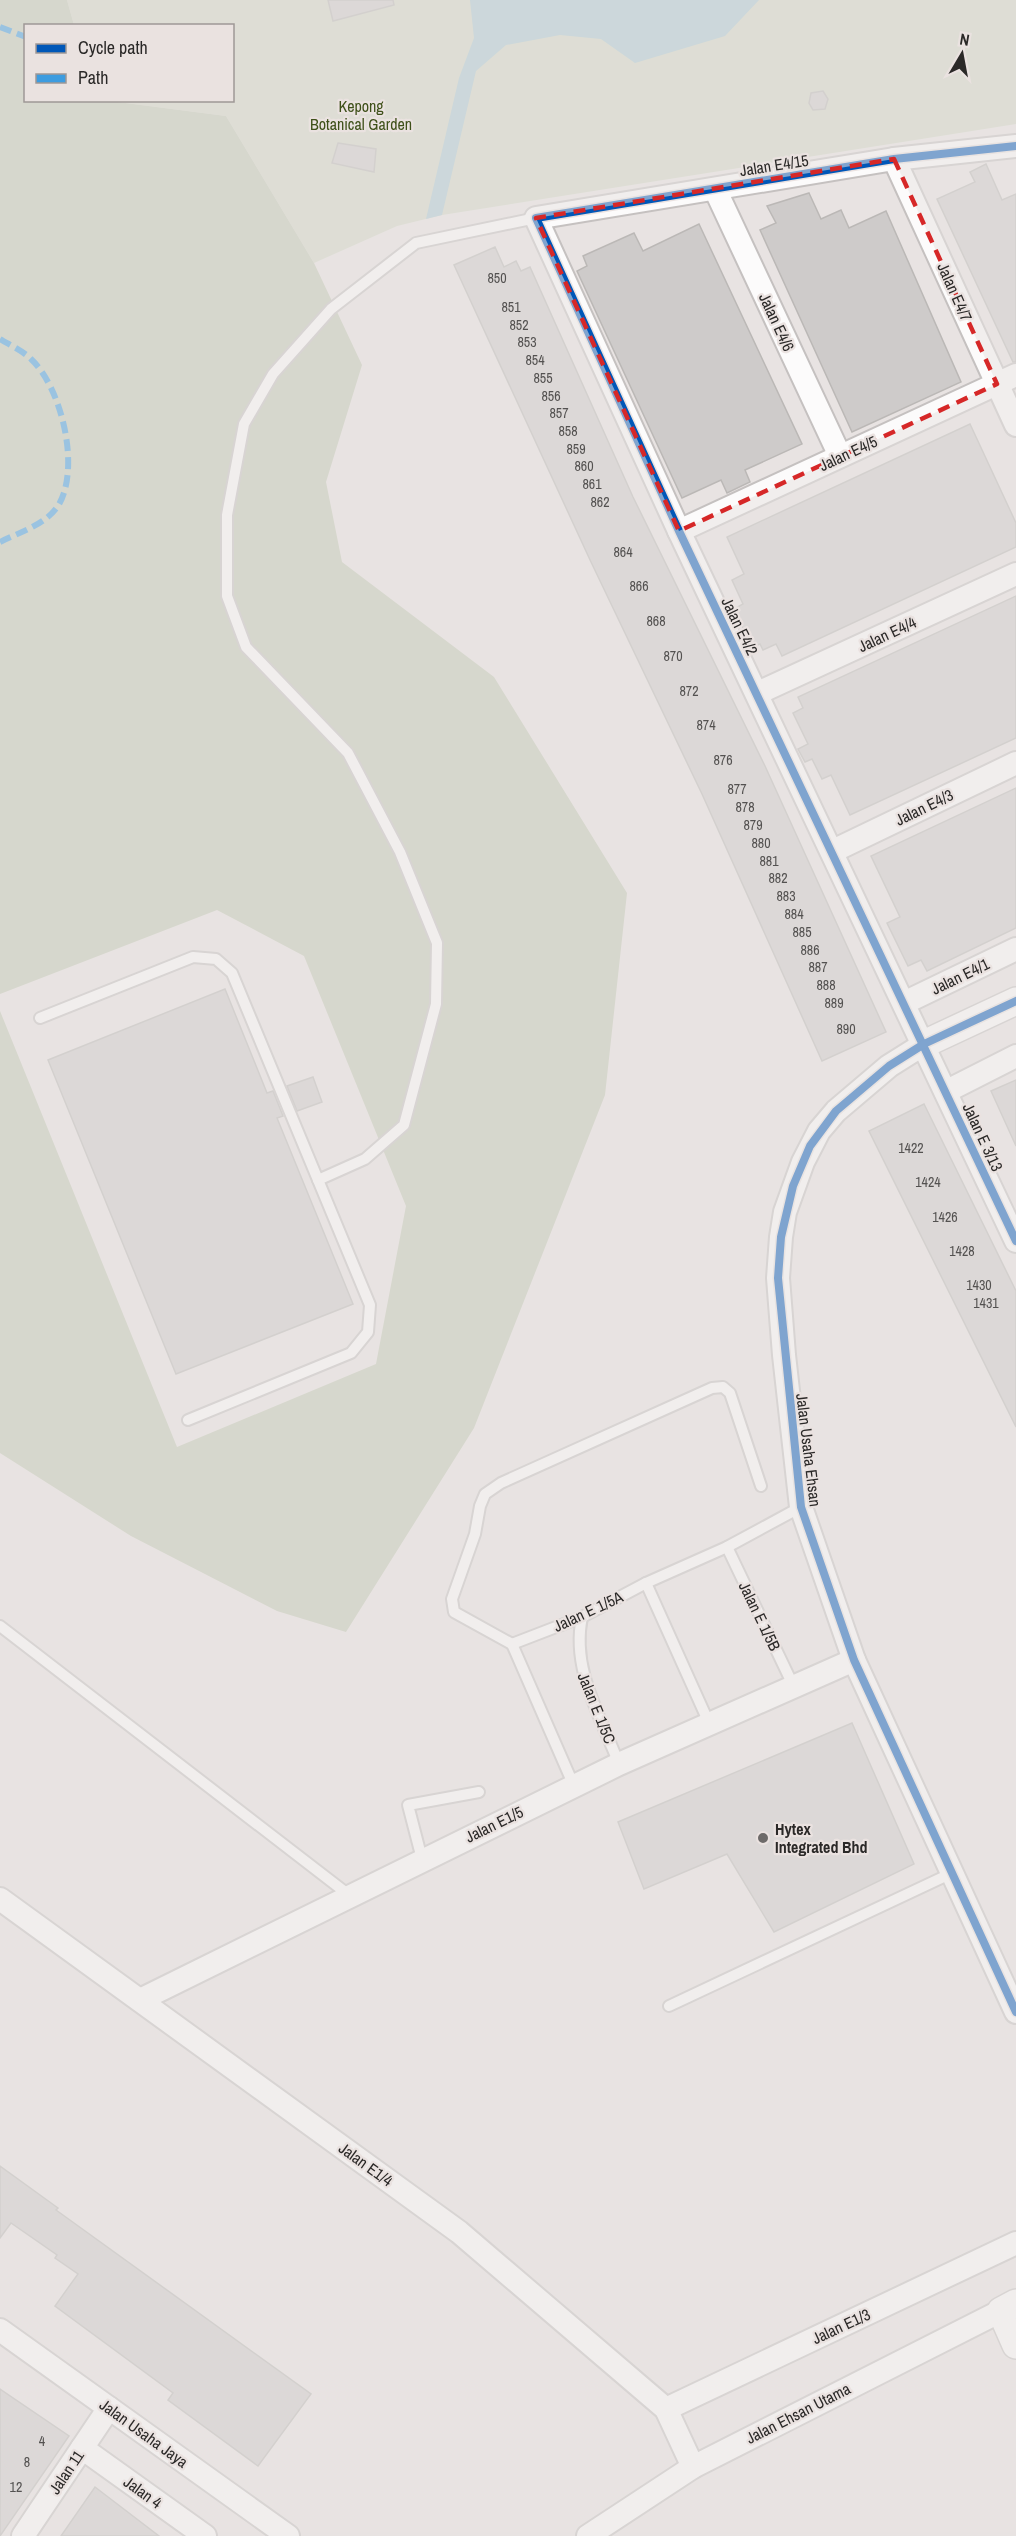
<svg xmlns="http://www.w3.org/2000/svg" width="1016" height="2536" viewBox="0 0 1016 2536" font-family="'Archivo Narrow',sans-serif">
<rect width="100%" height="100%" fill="#e8e3e2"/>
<!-- green -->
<polygon fill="#d2d6c5" points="67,0 1016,0 1016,124 442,215 397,226 314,263 226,116 110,101 232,100 232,26 74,25"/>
<!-- forest -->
<polygon fill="#c2c7b3" points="0,0 67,0 74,25 26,26 26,100 110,101 226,116 314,263 362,365 326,482 342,562 494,677 627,893 605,1095 474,1428 346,1632 277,1611 131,1536 0,1453 0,1011 177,1447 376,1364 406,1206 304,956 217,910 0,994"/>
<!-- water -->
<polygon fill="#aac8d2" points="470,0 759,0 725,36 635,63 601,39 560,35 506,45 476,71 442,215 426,219 459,78 474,38"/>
<!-- building -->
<g fill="#cecbca" stroke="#bbb8b6" stroke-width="1.5">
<polygon points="328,0 393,0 394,5 333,21"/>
<polygon points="823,91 828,99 825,109 813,110 809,103 811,93"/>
<polygon points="338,143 376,149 374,172 332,163"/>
<polygon points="986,164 1002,200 1016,194 1016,362 1013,362 937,199 975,182 970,172"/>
<polygon points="809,193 821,219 841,210 849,228 886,211 961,382 852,432 760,230 776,223 767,206"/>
<polygon points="699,224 802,444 745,470 750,482 727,493 721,480 682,498 577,271 587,266 583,256 634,233 643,251"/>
<polygon points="495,247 504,267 516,261 521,271 530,267 633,497 765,766 886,1032 822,1061 702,794 591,562 454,265"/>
<polygon points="970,424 1016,523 1016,547 782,656 776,644 763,650 760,644 752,647 734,609 743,604 732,580 744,574 727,537"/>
<polygon points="1016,596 1016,738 850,815 831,775 822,779 812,759 805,762 798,749 808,744 793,713 803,708 798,697"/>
<polygon points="1016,788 1016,928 927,971 921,960 908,966 887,923 900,917 871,856"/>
<polygon points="225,989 267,1093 273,1091 283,1116 277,1118 353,1304 176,1374 48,1060"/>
<polygon points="313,1077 322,1102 297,1111 287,1086"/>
<polygon points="1016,1080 1016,1146 991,1091"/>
<polygon points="924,1104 1016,1291 1016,1427 869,1131"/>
<polygon points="852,1723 914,1864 774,1932 727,1854 644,1889 618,1822"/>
<polygon points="0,2166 58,2208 56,2210 311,2394 258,2466 168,2400 173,2393 55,2306 78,2274 55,2258 57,2255 11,2223 0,2238"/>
<polygon points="0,2389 69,2436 0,2536"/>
<polygon points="95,2487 159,2536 61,2536"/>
</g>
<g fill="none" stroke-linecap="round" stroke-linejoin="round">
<defs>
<g id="service">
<polyline points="40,1018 193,957 216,959 232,973 370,1305 368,1332 351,1353 188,1420"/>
<polyline points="318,1180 365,1159 404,1125 436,1004 437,943 400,852 348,753 246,647 227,596 227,515 244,424 273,374 331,309 416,243 536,218"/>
<polyline points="727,1547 793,1685"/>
<polyline points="646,1583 709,1723"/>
<path d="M582 1617C571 1669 600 1715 619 1764"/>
<polyline points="0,1626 349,1895"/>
<polyline points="512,1644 454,1612 452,1599 475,1534 480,1506 485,1494 501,1483 712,1388 723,1387 730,1393 761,1486"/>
<polyline points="512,1644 582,1617 646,1583 727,1547 801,1507"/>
<polyline points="512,1644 574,1786"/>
<polyline points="422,1859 408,1805 479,1792"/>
<polyline points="669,2006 952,1873"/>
</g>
<g id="minor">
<polyline points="1016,146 894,159 536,218 679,531 1016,1241"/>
<polyline points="894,159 1016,425"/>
<polyline points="715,189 840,456"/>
<polyline points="679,531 1016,375"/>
<polyline points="758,693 1016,574"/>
<polyline points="833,851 1016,763"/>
<polyline points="904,1003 1016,949"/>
<polyline points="924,1044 889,1066 836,1111 819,1131 803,1162 785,1212 781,1237 778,1278 784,1355 801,1507 854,1660 1016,2012"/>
<polyline points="947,1091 1016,1056"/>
<polyline points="0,1899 459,2232 666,2409 693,2467"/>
<polyline points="140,2000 619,1764 854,1660"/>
<polyline points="0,2330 288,2536"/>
<polyline points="666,2409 1016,2243"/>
<polyline points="82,2448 205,2536"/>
<polyline points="23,2536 109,2408"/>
<polyline points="588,2536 693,2467 1001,2311"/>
</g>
<g id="tertiary">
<polyline points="924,1044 1016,1001"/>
<polyline points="1016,2303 1001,2311 1016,2345"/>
</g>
</defs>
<!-- service casing -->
<use href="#service" stroke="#c5c1c0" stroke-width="14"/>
<!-- minor casing -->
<use href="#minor" stroke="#c5c1c0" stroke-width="26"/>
<!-- tertiary casing -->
<use href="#tertiary" stroke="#c5c1c0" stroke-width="30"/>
<!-- service -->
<use href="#service" stroke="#fcfbfb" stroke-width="10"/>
<!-- minor -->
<use href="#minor" stroke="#fcfbfb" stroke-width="22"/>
<!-- tertiary -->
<use href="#tertiary" stroke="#fcfbfb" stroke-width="27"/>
<!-- quiet -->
<g stroke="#3d9ce0" stroke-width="6" stroke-dasharray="12 6" stroke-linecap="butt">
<polyline points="0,27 26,37"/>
<path d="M0 339C10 345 23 351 31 359 62 388 81 469 58 506 45 525 20 532 0 542"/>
</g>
<defs>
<g id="cycleway">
<polyline points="1016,146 894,159 536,218 679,531 1016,1241"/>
<polyline points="1016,1001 924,1044 889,1066 836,1111 810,1146 793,1186 781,1237 778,1278 801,1507 854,1660 1016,2012"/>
</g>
</defs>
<!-- cycleway casing -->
<use href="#cycleway" stroke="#eae2e0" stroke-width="11"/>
<!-- cycleway -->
<use href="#cycleway" stroke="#0057b8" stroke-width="8"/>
</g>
<!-- marked area -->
<path d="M0 0H1016V2536H0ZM894 159 997 384 679 531 536 218Z" fill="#e8e3e2" fill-opacity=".55" fill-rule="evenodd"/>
<path fill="none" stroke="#d62828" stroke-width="4.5" stroke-dasharray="12 8" stroke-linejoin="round" d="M894 159 997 384 679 531 536 218Z"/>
<!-- markers -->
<circle fill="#6d6a69" stroke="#eae2e0" stroke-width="2" cx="763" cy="1838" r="6"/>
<g text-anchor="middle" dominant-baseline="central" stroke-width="4.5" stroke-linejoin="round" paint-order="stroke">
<!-- number labels -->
<g font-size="14" fill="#545251">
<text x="497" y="278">850</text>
<text x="511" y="307">851</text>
<text x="519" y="325">852</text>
<text x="527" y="342">853</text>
<text x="535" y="360">854</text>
<text x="543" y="378">855</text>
<text x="551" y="396">856</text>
<text x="559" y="413">857</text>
<text x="568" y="431">858</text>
<text x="576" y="449">859</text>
<text x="584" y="466">860</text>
<text x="592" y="484">861</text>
<text x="600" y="502">862</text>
<text x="623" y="552">864</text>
<text x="639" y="586">866</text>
<text x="656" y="621">868</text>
<text x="673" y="656">870</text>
<text x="689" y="691">872</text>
<text x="706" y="725">874</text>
<text x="723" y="760">876</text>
<text x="737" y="789">877</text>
<text x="745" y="807">878</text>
<text x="753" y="825">879</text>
<text x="761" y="843">880</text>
<text x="769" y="861">881</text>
<text x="778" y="878">882</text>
<text x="786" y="896">883</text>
<text x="794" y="914">884</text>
<text x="802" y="932">885</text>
<text x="810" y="950">886</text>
<text x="818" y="967">887</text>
<text x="826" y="985">888</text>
<text x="834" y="1003">889</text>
<text x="846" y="1029">890</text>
<text x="911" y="1148">1422</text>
<text x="928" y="1182">1424</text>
<text x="945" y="1217">1426</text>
<text x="962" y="1251">1428</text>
<text x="979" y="1285">1430</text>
<text x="986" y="1303">1431</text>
<text x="42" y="2441">4</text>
<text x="27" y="2462">8</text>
<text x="16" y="2487">12</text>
</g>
<!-- park labels -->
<g font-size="16" fill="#3e5019" stroke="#eae2e0">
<text x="361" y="106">Kepong<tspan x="361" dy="18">Botanical Garden</tspan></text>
</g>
<!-- street labels -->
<g font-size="16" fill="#2b2928" stroke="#eae2e0">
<text transform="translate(774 165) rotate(-9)">Jalan E4/15</text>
<text transform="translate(955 292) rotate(66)">Jalan E4/7</text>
<text transform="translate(777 322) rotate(65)">Jalan E4/6</text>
<text transform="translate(848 453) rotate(-25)">Jalan E4/5</text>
<text transform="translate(740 626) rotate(64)">Jalan E4/2</text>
<text transform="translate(887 634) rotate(-25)">Jalan E4/4</text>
<text transform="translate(924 807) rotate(-26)">Jalan E4/3</text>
<text transform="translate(960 976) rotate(-26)">Jalan E4/1</text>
<text transform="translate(983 1137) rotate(65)">Jalan E 3/13</text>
<text transform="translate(809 1450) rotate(83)">Jalan Usaha Ehsan</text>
<text transform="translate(588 1611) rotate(-25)">Jalan E 1/5A</text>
<text transform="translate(760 1616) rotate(64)">Jalan E 1/5B</text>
<text transform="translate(597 1708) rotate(68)">Jalan E 1/5C</text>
<text transform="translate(494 1824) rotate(-26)">Jalan E1/5</text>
<text transform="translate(366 2164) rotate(36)">Jalan E1/4</text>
<text transform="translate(841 2326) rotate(-25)">Jalan E1/3</text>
<text transform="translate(798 2413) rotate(-27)">Jalan Ehsan Utama</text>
<text transform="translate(144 2433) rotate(36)">Jalan Usaha Jaya</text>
<text transform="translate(66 2472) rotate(-56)">Jalan 11</text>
<text transform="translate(143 2492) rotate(36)">Jalan 4</text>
</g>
<!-- poi labels -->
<g font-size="16" font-weight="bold" fill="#2b2928" stroke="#eae2e0" text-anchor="start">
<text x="775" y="1829">Hytex<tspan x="775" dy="18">Integrated Bhd</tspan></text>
</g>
</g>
<!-- legend -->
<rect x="24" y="24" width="210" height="78" fill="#eae2e0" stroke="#9e9896" stroke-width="1.5"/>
<rect x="36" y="44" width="30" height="9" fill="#0057b8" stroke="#9e9896" stroke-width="1.5"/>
<text x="78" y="54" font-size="18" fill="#2b2928">Cycle path</text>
<rect x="36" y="74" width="30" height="9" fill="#3d9ce0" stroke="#9e9896" stroke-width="1.5"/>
<text x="78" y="84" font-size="18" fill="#2b2928">Path</text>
<!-- north arrow -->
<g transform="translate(962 54) rotate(10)" stroke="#eae2e0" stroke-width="4.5" paint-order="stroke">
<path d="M0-4.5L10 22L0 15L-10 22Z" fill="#2b2928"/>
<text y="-9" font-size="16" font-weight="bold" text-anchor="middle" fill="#2b2928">N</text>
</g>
</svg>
